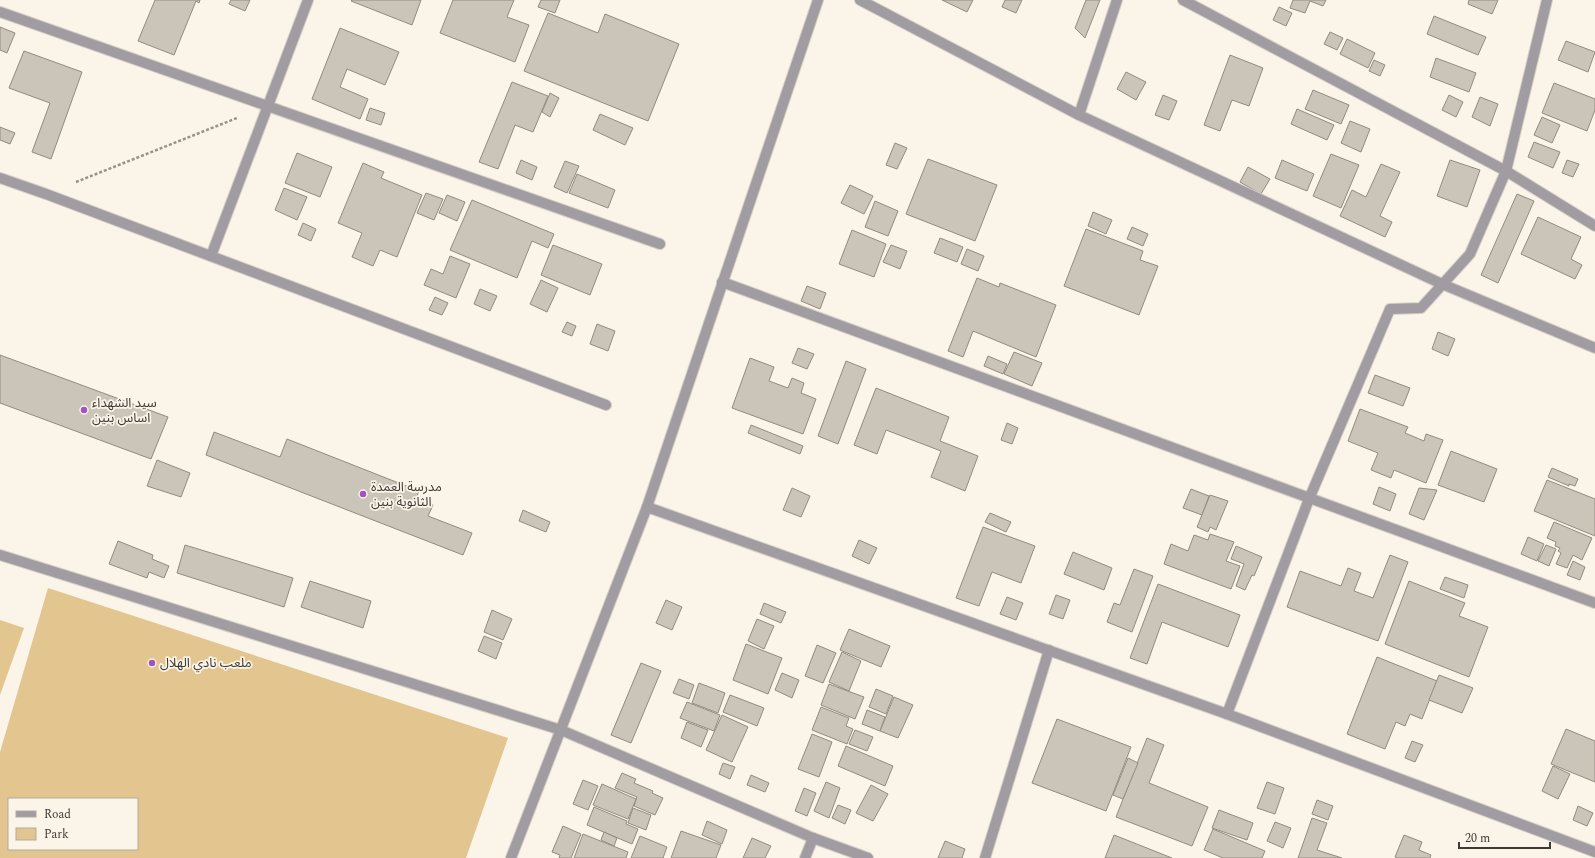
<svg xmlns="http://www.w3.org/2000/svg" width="1595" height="858" viewBox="0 0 1595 858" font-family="Spectral,'Noto Sans Arabic',serif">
<rect width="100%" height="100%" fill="#fbf4e8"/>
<!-- green -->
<g fill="#e3c58f" fill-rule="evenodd">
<path d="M48 588 508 738 466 858H0V752ZM9 799H137V849H9Z"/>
<polygon points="0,620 24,628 0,695"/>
</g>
<!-- building -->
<g fill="#cbc4b9" stroke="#918b80">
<polygon points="155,0 200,0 199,3 196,1 174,55 138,41"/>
<polygon points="231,0 250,0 245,11 229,4"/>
<polygon points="352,0 421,0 412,25 351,1"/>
<polygon points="453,0 514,0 507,17 529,25 515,62 440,33"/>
<polygon points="541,0 560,0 555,13 538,7"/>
<polygon points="942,0 973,0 967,12"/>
<polygon points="1005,0 1022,0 1016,13 1002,7"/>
<polygon points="1086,0 1100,0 1085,38 1075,28"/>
<polygon points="1293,0 1326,0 1323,6 1310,1 1305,13 1290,8"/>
<polygon points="1469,0 1498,0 1492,14 1468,4"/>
<polygon points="1279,7 1292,13 1286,26 1273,20"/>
<polygon points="548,13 598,33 605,14 679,44 648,121 524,71"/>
<polygon points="1434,16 1486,37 1478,55 1427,34"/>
<polygon points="0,27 15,33 7,53 0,50"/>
<polygon points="340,28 399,52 385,85 347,69 340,87 368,99 360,119 312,99"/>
<polygon points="1330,32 1343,38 1337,50 1324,44"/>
<polygon points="1347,39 1375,53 1368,68 1340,54"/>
<polygon points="1566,41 1595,52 1588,72 1558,60"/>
<polygon points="24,51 82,72 51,159 32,152 50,103 9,88"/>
<polygon points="1230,55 1263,68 1249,106 1232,100 1220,131 1204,125"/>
<polygon points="1436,58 1476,73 1469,92 1430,77"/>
<polygon points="1374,60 1385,65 1380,76 1369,71"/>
<polygon points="1126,72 1146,82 1136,100 1117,89"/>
<polygon points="512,82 548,96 533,132 515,125 498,169 479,162"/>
<polygon points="1554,83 1595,99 1595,110 1587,131 1542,113"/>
<polygon points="1313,90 1349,105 1341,124 1305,109"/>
<polygon points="550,93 559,98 550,117 542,112"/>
<polygon points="1163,95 1177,101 1169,120 1155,115"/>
<polygon points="1449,95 1463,102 1456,117 1442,110"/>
<polygon points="1480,97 1498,104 1490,126 1472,117"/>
<polygon points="370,108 385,113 381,125 366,120"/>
<polygon points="1297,109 1334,125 1327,140 1291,124"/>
<polygon points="600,114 633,128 625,145 593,130"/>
<polygon points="1542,117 1560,125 1552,143 1534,135"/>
<polygon points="1350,121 1370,129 1361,152 1341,143"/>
<polygon points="0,127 15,133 10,144 0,140"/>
<polygon points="1534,142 1560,152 1553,168 1528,157"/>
<polygon points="895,143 907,148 897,169 886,165"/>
<polygon points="297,153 332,167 320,197 285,183"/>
<polygon points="1331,154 1359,165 1341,208 1313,196"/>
<polygon points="928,159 997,185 975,241 906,214"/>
<polygon points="521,160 537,167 532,180 516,173"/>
<polygon points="1282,160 1314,174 1307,191 1275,178"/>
<polygon points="1450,160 1480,170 1467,207 1437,196"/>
<polygon points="1567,160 1579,164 1573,177 1562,173"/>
<polygon points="565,161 579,166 567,193 554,187"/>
<polygon points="363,163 384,172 381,178 422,195 397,257 380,250 373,266 352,257 362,233 338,223"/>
<polygon points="1381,164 1400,172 1380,216 1392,222 1385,237 1340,216 1352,190 1366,197"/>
<polygon points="1248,167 1270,179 1261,194 1240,182"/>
<polygon points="577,174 615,190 608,208 569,193"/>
<polygon points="850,185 873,196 864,214 841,203"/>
<polygon points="284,188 307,197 297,220 275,210"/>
<polygon points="426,193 443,199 434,220 417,213"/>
<polygon points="1517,194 1534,201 1498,283 1481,275"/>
<polygon points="447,195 465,202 457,221 439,213"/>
<polygon points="472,200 554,234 548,248 532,241 517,278 450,250"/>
<polygon points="875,201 898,211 888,236 865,227"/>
<polygon points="1093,212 1112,220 1106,234 1088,226"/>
<polygon points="1538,217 1581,237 1571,259 1582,265 1575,279 1521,254"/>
<polygon points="303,223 316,229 311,241 298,235"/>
<polygon points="1132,227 1148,234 1143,246 1127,239"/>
<polygon points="1086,229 1143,251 1140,260 1158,266 1139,315 1064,286"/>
<polygon points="852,230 886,244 874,277 839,264"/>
<polygon points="940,238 963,247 957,262 934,253"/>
<polygon points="553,245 602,264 590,295 541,275"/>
<polygon points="891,245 907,251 900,269 883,262"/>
<polygon points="967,249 984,256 978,271 961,264"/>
<polygon points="450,256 470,264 456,298 424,285 431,269 443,274"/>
<polygon points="977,278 999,287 1000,283 1056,305 1036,357 973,331 963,357 948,351"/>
<polygon points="541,280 558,288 547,312 530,304"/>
<polygon points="807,286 826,293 820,309 801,301"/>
<polygon points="480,289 497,296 490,311 474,304"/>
<polygon points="435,297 448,303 442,315 429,310"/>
<polygon points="567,322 576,326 572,336 562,332"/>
<polygon points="597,324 615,331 608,351 590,344"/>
<polygon points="1438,332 1455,339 1448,356 1432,349"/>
<polygon points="798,348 814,354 807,369 792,363"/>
<polygon points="1014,352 1042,363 1032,386 1004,374"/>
<polygon points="0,355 168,417 151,459 0,403"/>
<polygon points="988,356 1007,364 1003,374 984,366"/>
<polygon points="750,358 774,367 769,381 788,388 792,378 804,383 801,393 816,399 803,434 732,408"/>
<polygon points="846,361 866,369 838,444 818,436"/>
<polygon points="1375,375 1410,388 1403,406 1368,393"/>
<polygon points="876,388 949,417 940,441 978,456 965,491 931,477 941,451 886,430 877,454 854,445"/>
<polygon points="1360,409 1408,427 1405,433 1424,441 1426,434 1443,440 1426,483 1394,470 1391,478 1371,470 1378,453 1348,441"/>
<polygon points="1007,423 1018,428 1012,444 1001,440"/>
<polygon points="751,425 803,446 800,454 748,433"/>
<polygon points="214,432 280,457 287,439 419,491 416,498 433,505 428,516 472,533 463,555 206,455"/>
<polygon points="1451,451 1497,469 1484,502 1438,485"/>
<polygon points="157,460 190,473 181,497 147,486"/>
<polygon points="1552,468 1578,479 1575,486 1569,484 1569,486 1548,477"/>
<polygon points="1547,480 1595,499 1595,536 1534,511"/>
<polygon points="1379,487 1396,494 1390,511 1373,504"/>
<polygon points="792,488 810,496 801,517 783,510"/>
<polygon points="1419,488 1437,490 1424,520 1409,514"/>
<polygon points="1191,489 1209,496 1202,515 1183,508"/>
<polygon points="1210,495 1228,501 1216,530 1210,527 1208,532 1197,527"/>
<polygon points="523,510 550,522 546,532 519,521"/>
<polygon points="990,513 1011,522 1006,532 985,522"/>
<polygon points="1554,522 1592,538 1582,560 1573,555 1567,568 1556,564 1561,553 1558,551 1560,548 1555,546 1556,542 1547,538"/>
<polygon points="983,527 1035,546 1021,583 992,572 979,606 956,598"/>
<polygon points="1210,534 1234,542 1226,561 1240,566 1231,589 1164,564 1171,544 1188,551 1194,535 1208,540"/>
<polygon points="1528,537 1544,544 1537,561 1521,554"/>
<polygon points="859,540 877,548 869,564 852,556"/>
<polygon points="118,541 153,555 152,559 169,566 164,578 149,572 147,578 109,564"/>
<polygon points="185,545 293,578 284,607 177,573"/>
<polygon points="1546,545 1556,549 1549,566 1538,561"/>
<polygon points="1236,546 1262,557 1254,576 1252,575 1245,590 1236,586 1244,564 1231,559"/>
<polygon points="1073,552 1112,568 1104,590 1064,574"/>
<polygon points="1390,555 1408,562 1378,641 1287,607 1300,571 1341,586 1348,568 1361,573 1354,591 1373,598"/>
<polygon points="1573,561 1585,567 1580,580 1567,575"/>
<polygon points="1134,569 1153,576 1132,632 1107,622 1114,603 1120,605"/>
<polygon points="1445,577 1468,585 1464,598 1440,589"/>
<polygon points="310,581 371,601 363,628 301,607"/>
<polygon points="1409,581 1465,603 1459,616 1488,627 1469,677 1385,644"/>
<polygon points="1158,584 1240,615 1228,647 1162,622 1147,664 1130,658"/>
<polygon points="1056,595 1070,600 1063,619 1049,614"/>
<polygon points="1007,597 1023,603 1016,620 1000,614"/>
<polygon points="666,600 682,607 672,630 656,623"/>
<polygon points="764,603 786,612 781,623 760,614"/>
<polygon points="492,610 512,619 503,640 484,632"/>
<polygon points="757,619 774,626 764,649 748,641"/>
<polygon points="849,629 890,646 881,667 840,650"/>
<polygon points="484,636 502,643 496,659 478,651"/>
<polygon points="746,644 782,658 768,694 733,680"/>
<polygon points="817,645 836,653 823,683 805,676"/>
<polygon points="842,652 861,661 849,691 829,682"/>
<polygon points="1377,657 1437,681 1422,719 1410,714 1405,726 1396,722 1385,749 1347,734"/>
<polygon points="641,663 661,671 631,743 611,735"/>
<polygon points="782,673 799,680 792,698 775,690"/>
<polygon points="1439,675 1473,688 1462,713 1429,700"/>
<polygon points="679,679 694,685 689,699 673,693"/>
<polygon points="699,683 725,693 718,713 692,703"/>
<polygon points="829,684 864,697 855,719 821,705"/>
<polygon points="876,689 893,696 886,714 869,707"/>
<polygon points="730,695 764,708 757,726 723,712"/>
<polygon points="894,697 913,705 898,738 880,731"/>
<polygon points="687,702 720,715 714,731 680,718"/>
<polygon points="821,707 849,718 846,726 853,729 847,744 812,730"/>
<polygon points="867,710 885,717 880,731 862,724"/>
<polygon points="722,715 748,727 732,762 706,750"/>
<polygon points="1057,719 1131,747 1106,811 1032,783"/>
<polygon points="687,722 708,730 701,747 681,738"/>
<polygon points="1566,729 1595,741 1595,782 1551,764"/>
<polygon points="855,730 873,737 867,751 849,744"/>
<polygon points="812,734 832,742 819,777 798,769"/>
<polygon points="1147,738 1164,745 1149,783 1208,807 1192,846 1116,817"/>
<polygon points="1412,741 1423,745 1415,762 1405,758"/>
<polygon points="846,746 893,766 885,786 838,766"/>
<polygon points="1128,758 1138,763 1123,799 1113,795"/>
<polygon points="723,763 735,767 730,779 719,774"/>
<polygon points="1553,766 1570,774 1558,799 1542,791"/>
<polygon points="622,773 636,779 634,783 653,791 652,793 663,798 655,815 634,806 637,797 615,788"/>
<polygon points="751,775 769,783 765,792 747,785"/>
<polygon points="583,780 598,786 588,810 573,804"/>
<polygon points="826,782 840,788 829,818 814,811"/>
<polygon points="1267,782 1284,788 1275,814 1257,808"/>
<polygon points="602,784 636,799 628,819 593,805"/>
<polygon points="871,785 888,794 873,821 856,813"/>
<polygon points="804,788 816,793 807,816 795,811"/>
<polygon points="1317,800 1333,806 1328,820 1312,814"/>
<polygon points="838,805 851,810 845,824 832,818"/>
<polygon points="1578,806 1593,813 1587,826 1573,820"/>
<polygon points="594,807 627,821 626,824 638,829 632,844 587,825"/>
<polygon points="633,808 651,815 646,830 628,823"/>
<polygon points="1219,810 1253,823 1247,840 1212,828"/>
<polygon points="1312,818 1327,823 1317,850 1342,858 1298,858"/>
<polygon points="707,821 727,830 722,844 702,835"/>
<polygon points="1275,822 1291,828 1283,848 1267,841"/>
<polygon points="563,826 581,834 571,858 559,858 560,855 552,852"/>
<polygon points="1213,829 1265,851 1262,858 1223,858 1204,850"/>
<polygon points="681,831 721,845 716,858 671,858"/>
<polygon points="604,832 617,838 614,846 601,840"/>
<polygon points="583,834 628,852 626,858 574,858"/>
<polygon points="1114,835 1172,858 1105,858"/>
<polygon points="1404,835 1422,842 1419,850 1431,855 1430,858 1398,858 1395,857"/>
<polygon points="640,836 667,847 663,858 631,858"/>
<polygon points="752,838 771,846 765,858 743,858"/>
<polygon points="945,841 965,849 962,858 938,858"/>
</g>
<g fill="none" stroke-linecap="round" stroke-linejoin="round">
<defs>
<g id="minor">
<polyline points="860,0 1079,115 1442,284 1595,348"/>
<polyline points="1183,0 1506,171 1595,226"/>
<polyline points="0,12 660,244"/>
<polyline points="1079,115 1117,0"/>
<polyline points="0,178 46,194 606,405"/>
<polyline points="211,256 308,0"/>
<polyline points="722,282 1595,603"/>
<polyline points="647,507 1227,714 1595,852"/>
<polyline points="0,555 561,730 813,838 868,858"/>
<polyline points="1227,714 1309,499 1390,309 1421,308 1470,254 1506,171 1547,0"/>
<polyline points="511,858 647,507 818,0"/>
<polyline points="805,858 813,838"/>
<polyline points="985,858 1049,650"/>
</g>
</defs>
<!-- minor casing -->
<use href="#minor" stroke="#d5cfc4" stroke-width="12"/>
<!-- path -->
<polyline stroke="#97928a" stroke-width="2.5" stroke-dasharray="3 2" stroke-linecap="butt" points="76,182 237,118"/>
<!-- minor -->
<use href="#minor" stroke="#a09ca1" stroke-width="10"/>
</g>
<!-- markers -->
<g fill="#a452c1" stroke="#fbf4e8" stroke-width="1.5">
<circle cx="84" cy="410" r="4"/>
<circle cx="363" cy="494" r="4"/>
<circle cx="152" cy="663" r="4"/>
</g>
<g text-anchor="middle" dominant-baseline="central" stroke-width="3.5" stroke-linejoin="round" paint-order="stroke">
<!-- poi labels -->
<g font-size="13" fill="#3d3a35" stroke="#fbf4e8" text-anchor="start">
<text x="92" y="403">سيد الشهداء<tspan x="92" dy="15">اساس بنين</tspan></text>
<text x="371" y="487">مدرسة العمدة<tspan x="371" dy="15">الثانوية بنين</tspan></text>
<text x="160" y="663">ملعب نادي الهلال</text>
</g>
</g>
<!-- legend -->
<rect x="8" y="798" width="130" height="52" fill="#fbf4e8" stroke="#afaaa0"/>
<rect x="16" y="811" width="20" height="6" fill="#a09ca1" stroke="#afaaa0"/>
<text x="44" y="818" font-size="12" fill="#3d3a35">Road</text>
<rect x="16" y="828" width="20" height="12" fill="#e3c58f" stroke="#afaaa0"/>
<text x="44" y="838" font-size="12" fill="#3d3a35">Park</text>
<!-- scale -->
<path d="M1459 842v6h91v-6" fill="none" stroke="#3d3a35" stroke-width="2"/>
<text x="1465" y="842" font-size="12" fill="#3d3a35" stroke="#fbf4e8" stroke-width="3" paint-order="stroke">20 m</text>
</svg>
